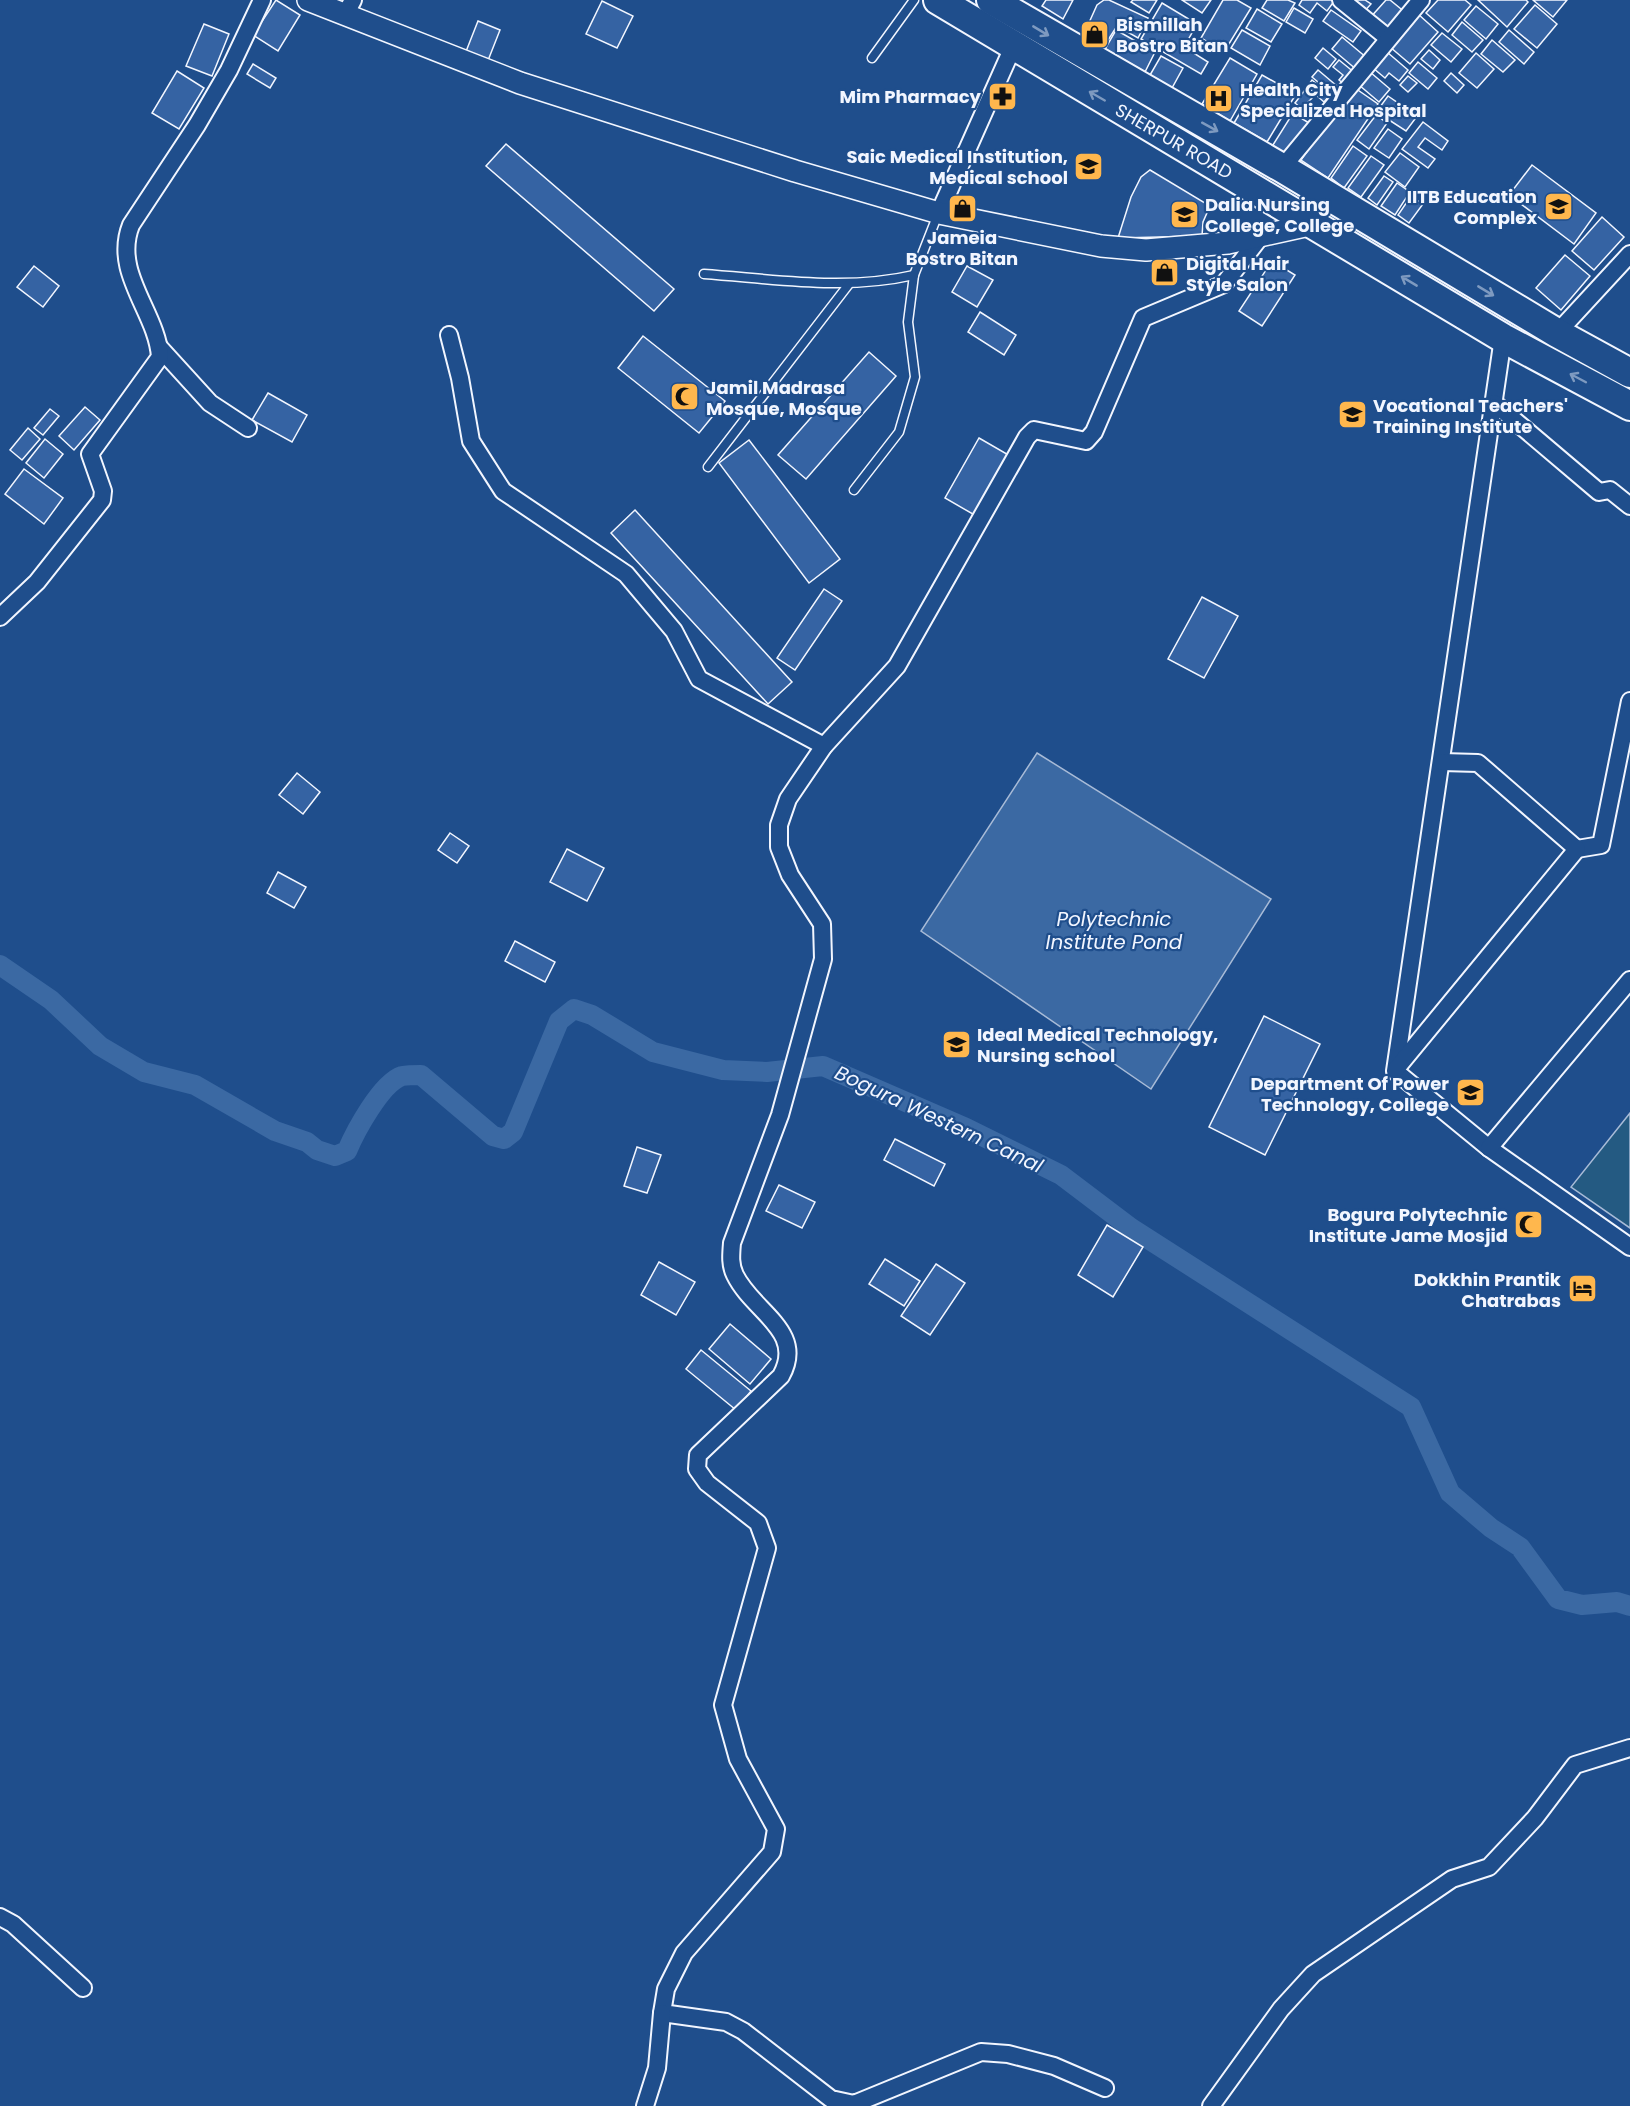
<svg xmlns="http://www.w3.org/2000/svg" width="1630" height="2106" viewBox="0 0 1630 2106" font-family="Poppins,sans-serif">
<rect width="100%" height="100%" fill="#1f4e8c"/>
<!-- green -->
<polygon fill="#245a82" stroke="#a8bbd7" stroke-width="1.5" points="1630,1113 1630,1228 1571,1187"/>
<!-- water -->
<polygon fill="#3b69a3" stroke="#a8bbd7" stroke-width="1.5" points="1037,753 1271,899 1151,1089 921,931"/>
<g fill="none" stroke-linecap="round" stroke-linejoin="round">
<!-- canal -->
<path stroke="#3b69a3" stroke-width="20" d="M0 965 51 1000 100 1046 144 1072 195 1085 275 1131 307 1142 317 1150 335 1156 347 1151C355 1132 381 1083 402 1076 408 1075 416 1075 421 1075L493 1136 504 1139 513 1132 559 1021 574 1009 592 1015 653 1052 723 1070 767 1072 823 1066 966 1128 1061 1175 1131 1228 1411 1407 1450 1493 1491 1528 1520 1547 1558 1599 1582 1605 1617 1602 1630 1606"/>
</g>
<!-- building -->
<g fill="#3563a3" stroke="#f2f6ff" stroke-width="1.5">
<polygon points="276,0 300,15 278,51 253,35"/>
<polygon points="1046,0 1073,0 1063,19 1042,6"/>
<polygon points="1104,0 1109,0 1148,18 1138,38 1117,26 1103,48 1083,36 1097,5"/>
<polygon points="1133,0 1157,0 1149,13 1131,2"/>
<polygon points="1182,0 1211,0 1202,13"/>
<polygon points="1223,0 1237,0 1251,8 1224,52 1201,38"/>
<polygon points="1267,0 1288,0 1295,3 1284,21 1262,8"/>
<polygon points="1302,0 1335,0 1327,11 1317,3 1310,13 1299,5"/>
<polygon points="1349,0 1365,0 1371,4 1362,14"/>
<polygon points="1386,0 1390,0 1406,13 1387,35 1369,19"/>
<polygon points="1438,0 1465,0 1471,5 1448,32 1426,13"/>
<polygon points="1478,0 1526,0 1528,2 1507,27"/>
<polygon points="1533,0 1567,0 1553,17"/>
<polygon points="602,1 633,16 617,48 586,34"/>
<polygon points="1162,3 1197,24 1184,47 1208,62 1201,74 1141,39"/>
<polygon points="1535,5 1557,24 1537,48 1514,29"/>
<polygon points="1476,6 1498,24 1486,39 1464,20"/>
<polygon points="1294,8 1313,19 1305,33 1286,22"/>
<polygon points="1257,9 1282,24 1271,42 1246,28"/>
<polygon points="1331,10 1361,31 1353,42 1323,21"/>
<polygon points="1418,14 1438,32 1410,64 1390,47"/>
<polygon points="478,21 500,30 487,63 465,54"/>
<polygon points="1462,22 1483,40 1472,52 1452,35"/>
<polygon points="204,24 229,34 212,76 186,66"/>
<polygon points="1116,30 1155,52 1145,72 1105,49"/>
<polygon points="1242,30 1270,46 1260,65 1231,48"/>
<polygon points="1509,30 1534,52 1524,64 1499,42"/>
<polygon points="1442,33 1462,49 1451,62 1431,45"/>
<polygon points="1342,37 1367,58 1357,70 1332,49"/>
<polygon points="1492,40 1515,60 1503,72 1481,54"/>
<polygon points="1323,48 1336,59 1328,69 1315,58"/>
<polygon points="1429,50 1440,60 1433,69 1421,59"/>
<polygon points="1387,52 1408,70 1399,81 1389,73 1385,78 1373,68"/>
<polygon points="1476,53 1494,69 1477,88 1459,73"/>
<polygon points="1161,56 1183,68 1172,88 1150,75"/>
<polygon points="1230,58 1257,74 1230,121 1202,104"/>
<polygon points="1339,60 1355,73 1345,85 1339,80 1343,75 1333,67"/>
<polygon points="1418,62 1437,78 1428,89 1409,73"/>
<polygon points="253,64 276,78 270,88 247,74"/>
<polygon points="1318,70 1337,86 1331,93 1312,77"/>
<polygon points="177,71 204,88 179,129 152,113"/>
<polygon points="1370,72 1390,89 1379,102 1359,85"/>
<polygon points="1451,73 1464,85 1457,93 1444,81"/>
<polygon points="1262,75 1296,94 1267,142 1234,123"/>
<polygon points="1408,76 1417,83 1408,92 1400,85"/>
<polygon points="1312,80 1330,95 1324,102 1307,87"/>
<polygon points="1352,86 1378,104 1328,178 1301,160"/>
<polygon points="1304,91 1312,98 1302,109 1295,103"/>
<polygon points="1388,96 1398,103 1387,118 1377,111"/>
<polygon points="1401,103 1418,115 1406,131 1389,120"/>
<polygon points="1293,113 1309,123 1285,157 1271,148"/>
<polygon points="1376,115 1387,123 1369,149 1357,140"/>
<polygon points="1423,122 1448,141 1442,150 1425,138 1418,147 1435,159 1428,168 1402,149"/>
<polygon points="1388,129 1402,139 1389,158 1374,148"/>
<polygon points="506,144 674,289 654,311 486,166"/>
<polygon points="1353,146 1367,156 1344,188 1331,178"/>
<polygon points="1400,153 1419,167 1405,187 1385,172"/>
<polygon points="1371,156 1384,165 1361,197 1348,188"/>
<polygon points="1532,165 1596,213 1574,244 1509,195"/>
<polygon points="1150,170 1210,206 1203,222 1202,236 1118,238 1131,197 1141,177"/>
<polygon points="1384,176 1393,182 1377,205 1368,198"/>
<polygon points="1397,183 1410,192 1395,215 1381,206"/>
<polygon points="1411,196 1423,204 1409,223 1398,215"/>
<polygon points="1602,217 1624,237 1594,270 1572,251"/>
<polygon points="1565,255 1590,276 1561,310 1536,288"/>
<polygon points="1272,261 1295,275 1262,326 1239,311"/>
<polygon points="34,266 59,286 43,307 17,287"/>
<polygon points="967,266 993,280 977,307 952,292"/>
<polygon points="980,312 1016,335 1004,355 968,332"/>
<polygon points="643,336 725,401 699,433 618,368"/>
<polygon points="869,352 896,376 806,479 778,455"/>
<polygon points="268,393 307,415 292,442 252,420"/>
<polygon points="85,407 100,420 74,450 59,436"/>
<polygon points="50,409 59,416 43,435 34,428"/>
<polygon points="28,428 40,439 22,460 10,450"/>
<polygon points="979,438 1012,457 978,517 945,498"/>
<polygon points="45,439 63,454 44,478 26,463"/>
<polygon points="749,440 840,559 809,583 719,463"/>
<polygon points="24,469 63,498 44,524 5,494"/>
<polygon points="635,510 792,682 768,704 611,533"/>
<polygon points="824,589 842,601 795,670 777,658"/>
<polygon points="1202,597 1238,616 1204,678 1168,659"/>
<polygon points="297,773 320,792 303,814 279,795"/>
<polygon points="450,833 469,846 457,863 438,850"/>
<polygon points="567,849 604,868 587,901 550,882"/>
<polygon points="278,872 306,887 294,908 267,893"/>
<polygon points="515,941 555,962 545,982 505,961"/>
<polygon points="1264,1016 1320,1044 1265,1155 1209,1127"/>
<polygon points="895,1139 945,1164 934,1186 884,1160"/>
<polygon points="637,1147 661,1155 647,1193 624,1186"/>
<polygon points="779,1185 815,1202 802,1228 766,1211"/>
<polygon points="1107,1225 1143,1247 1113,1297 1078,1275"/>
<polygon points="885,1259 920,1281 904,1306 869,1284"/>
<polygon points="659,1262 695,1282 676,1315 641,1295"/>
<polygon points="936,1264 965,1283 930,1335 901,1316"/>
<polygon points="730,1324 771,1359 750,1384 709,1349"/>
<polygon points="701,1350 751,1391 736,1410 686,1369"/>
</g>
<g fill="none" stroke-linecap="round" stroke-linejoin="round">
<defs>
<g id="service">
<polyline points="872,58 914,0"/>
<path d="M704 274C774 279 845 291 914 275"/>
<polyline points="708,467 849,284"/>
<polyline points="854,490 899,432 915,377 908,322 914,275 938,214"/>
</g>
<g id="minor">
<polyline points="1341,0 1388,38"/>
<polyline points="345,15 353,0"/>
<polyline points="1282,168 1421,0"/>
<polyline points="939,213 1013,47"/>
<polyline points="1557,333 1630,254"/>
<polyline points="449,335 460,378 471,441 503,491 626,574 674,631 699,679 824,746"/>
<polyline points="1503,338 1395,1071 1489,1148 1630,1247"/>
<polyline points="159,347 210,403 248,428"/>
<polyline points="1494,403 1599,492 1610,490 1630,506"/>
<path d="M0 617 37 582 102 500 103 491 90 454 160 357C157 312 112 273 131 225L197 125 229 70 262 0"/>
<polyline points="1577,849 1601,845 1630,701"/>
<polyline points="1396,1069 1577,849 1478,763 1442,762"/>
<polyline points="1489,1148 1630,980"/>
<polyline points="0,1917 13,1924 83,1988"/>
<path d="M1105 2088 1054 2066 1008 2054 981 2052 854 2104 831 2099 743 2031 726 2022 662 2013 666 1989 684 1953 772 1852 776 1829 738 1759 723 1705 767 1548 758 1523 707 1483 697 1469 698 1455 781 1376C806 1331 753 1312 735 1275 730 1265 731 1255 732 1243L780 1115 823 959 822 924 790 875 779 847V825L788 799 824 746 897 666 1027 437 1034 430 1086 441 1094 432 1143 318 1224 284 1261 236"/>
<polyline points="645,2106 657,2068 662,2013"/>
<polyline points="1211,2106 1281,2009 1313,1974 1452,1879 1489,1867 1535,1818 1575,1765 1630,1748"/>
</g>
<polyline id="tertiary" points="308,0 520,83 795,171 939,213 1101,246 1146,250 1228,243 1314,224"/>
<g id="trunk">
<polyline points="938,0 1503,338 1630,406"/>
<polyline points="991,0 1282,168 1557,333 1630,373"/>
</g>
</defs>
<!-- service casing -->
<use href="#service" stroke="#f2f6ff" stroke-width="11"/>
<!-- minor casing -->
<use href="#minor" stroke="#f2f6ff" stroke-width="20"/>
<!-- tertiary casing -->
<use href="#tertiary" stroke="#f2f6ff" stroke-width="24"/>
<!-- trunk casing -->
<use href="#trunk" stroke="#f2f6ff" stroke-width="32"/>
<!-- service -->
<use href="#service" stroke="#1f4e8c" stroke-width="8"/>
<!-- minor -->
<use href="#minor" stroke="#1f4e8c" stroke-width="16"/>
<!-- tertiary -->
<use href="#tertiary" stroke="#1f4e8c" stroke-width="21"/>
<!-- trunk -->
<use href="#trunk" stroke="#1f4e8c" stroke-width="28"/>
</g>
<!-- one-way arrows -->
<defs><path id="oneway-shaft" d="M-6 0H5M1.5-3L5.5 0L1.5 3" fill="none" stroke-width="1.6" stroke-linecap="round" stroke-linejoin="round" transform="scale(1.5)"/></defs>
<g stroke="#7e9ac0">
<use href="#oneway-shaft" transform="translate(1041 31) rotate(31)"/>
<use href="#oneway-shaft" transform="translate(1097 96) rotate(-150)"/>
<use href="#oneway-shaft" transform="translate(1210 127) rotate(29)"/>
<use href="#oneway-shaft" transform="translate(1409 281) rotate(-149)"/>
<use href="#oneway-shaft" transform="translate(1486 291) rotate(31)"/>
<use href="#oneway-shaft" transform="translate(1578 378) rotate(-152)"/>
</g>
<!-- icons -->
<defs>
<symbol id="shop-square" viewBox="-11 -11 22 22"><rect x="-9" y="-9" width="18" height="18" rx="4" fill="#ffb74d" stroke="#1f4e8c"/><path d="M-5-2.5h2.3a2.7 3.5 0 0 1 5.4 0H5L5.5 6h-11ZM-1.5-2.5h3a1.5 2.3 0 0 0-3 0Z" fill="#111"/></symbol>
<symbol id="pharmacy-square" viewBox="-11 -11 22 22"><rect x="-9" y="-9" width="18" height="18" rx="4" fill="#ffb74d" stroke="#1f4e8c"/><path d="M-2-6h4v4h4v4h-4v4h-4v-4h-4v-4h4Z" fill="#111"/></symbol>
<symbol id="hospital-square" viewBox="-11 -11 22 22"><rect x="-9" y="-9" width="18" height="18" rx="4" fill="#ffb74d" stroke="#1f4e8c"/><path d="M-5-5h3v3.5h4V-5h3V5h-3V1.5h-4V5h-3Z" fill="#111"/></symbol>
<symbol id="school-square" viewBox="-11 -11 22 22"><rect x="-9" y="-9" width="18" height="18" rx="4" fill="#ffb74d" stroke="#1f4e8c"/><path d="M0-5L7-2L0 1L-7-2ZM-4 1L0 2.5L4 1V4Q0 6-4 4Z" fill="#111"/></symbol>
<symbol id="university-square" viewBox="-11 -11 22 22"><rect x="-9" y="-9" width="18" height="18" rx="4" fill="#ffb74d" stroke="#1f4e8c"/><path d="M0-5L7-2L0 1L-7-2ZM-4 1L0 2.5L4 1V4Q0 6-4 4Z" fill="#111"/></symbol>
<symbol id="mosque-square" viewBox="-11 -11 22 22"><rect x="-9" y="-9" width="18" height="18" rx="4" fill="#ffb74d" stroke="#1f4e8c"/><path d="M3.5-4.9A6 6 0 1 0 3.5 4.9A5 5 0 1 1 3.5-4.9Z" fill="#111"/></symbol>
<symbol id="hotel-square" viewBox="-11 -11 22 22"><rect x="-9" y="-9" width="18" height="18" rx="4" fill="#ffb74d" stroke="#1f4e8c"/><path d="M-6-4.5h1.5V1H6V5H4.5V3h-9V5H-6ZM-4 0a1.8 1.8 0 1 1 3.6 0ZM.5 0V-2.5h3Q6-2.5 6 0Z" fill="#111"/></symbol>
</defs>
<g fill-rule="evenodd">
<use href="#shop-square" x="1078" y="18" width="33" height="33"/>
<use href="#pharmacy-square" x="986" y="80" width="33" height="33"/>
<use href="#hospital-square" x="1202" y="82" width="33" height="33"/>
<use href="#school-square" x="1072" y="150" width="33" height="33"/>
<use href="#university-square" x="1542" y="190" width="33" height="33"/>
<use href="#shop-square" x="946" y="192" width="33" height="33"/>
<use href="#university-square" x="1168" y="198" width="33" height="33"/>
<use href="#shop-square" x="1148" y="256" width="33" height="33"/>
<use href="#mosque-square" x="668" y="380" width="33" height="33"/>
<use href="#university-square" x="1336" y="398" width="33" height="33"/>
<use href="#school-square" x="940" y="1028" width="33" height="33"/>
<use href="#university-square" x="1454" y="1076" width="33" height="33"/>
<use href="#mosque-square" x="1512" y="1208" width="33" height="33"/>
<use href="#hotel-square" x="1566" y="1272" width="33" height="33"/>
</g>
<g text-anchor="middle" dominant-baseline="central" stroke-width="4.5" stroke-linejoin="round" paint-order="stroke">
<!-- poi labels -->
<g font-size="18" font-weight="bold" fill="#f2f6ff" stroke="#1f4e8c" text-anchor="start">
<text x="1116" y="24">Bismillah<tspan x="1116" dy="21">Bostro Bitan</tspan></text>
<text x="1240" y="89">Health City<tspan x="1240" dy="21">Specialized Hospital</tspan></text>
<text x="981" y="96" text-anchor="end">Mim Pharmacy</text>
<text x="1068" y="156" text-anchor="end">Saic Medical Institution,<tspan x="1068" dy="21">Medical school</tspan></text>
<text x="1537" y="196" text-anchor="end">IITB Education<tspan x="1537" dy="21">Complex</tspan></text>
<text x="1205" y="204">Dalia Nursing<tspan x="1205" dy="21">College, College</tspan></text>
<text x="962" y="237" text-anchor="middle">Jameia<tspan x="962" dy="21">Bostro Bitan</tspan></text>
<text x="1186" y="263">Digital Hair<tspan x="1186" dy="21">Style Salon</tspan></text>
<text x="706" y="387">Jamil Madrasa<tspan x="706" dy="21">Mosque, Mosque</tspan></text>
<text x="1373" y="405">Vocational Teachers'<tspan x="1373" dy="21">Training Institute</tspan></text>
<text x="977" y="1034">Ideal Medical Technology,<tspan x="977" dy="21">Nursing school</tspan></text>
<text x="1449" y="1083" text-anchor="end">Department Of Power<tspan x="1449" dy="21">Technology, College</tspan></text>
<text x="1508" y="1214" text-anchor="end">Bogura Polytechnic<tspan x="1508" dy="21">Institute Jame Mosjid</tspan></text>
<text x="1561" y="1279" text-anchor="end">Dokkhin Prantik<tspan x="1561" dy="21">Chatrabas</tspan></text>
</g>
<!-- street labels -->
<g font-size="18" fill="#f2f6ff" stroke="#1f4e8c">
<text transform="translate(1174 141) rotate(30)">SHERPUR ROAD</text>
</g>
<!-- water labels -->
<g font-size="20" font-style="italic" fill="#f2f6ff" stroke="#1f4e8c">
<text x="1114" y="919">Polytechnic<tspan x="1114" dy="23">Institute Pond</tspan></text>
<text transform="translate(939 1119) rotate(25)">Bogura Western Canal</text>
</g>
</g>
</svg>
